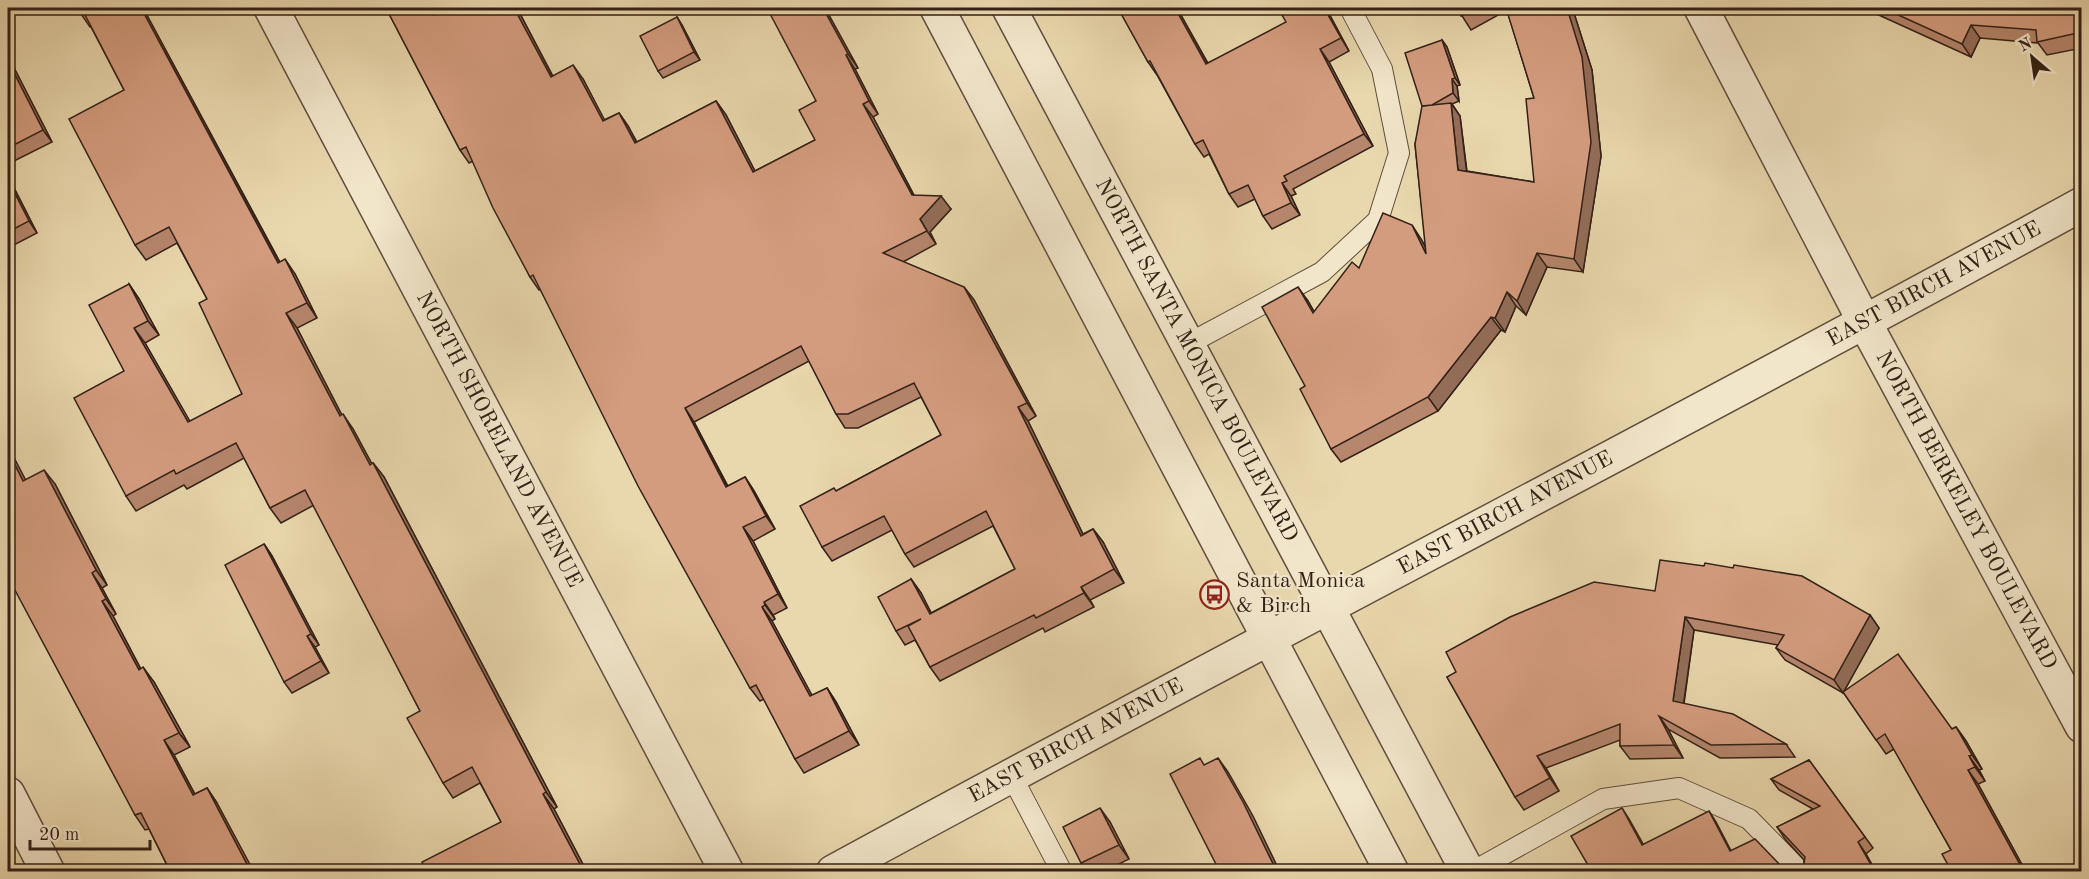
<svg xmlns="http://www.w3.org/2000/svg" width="2089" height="879" viewBox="0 0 2089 879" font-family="'Old Standard TT',serif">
<rect width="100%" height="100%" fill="#e9d7ad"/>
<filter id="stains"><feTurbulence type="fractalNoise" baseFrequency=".00333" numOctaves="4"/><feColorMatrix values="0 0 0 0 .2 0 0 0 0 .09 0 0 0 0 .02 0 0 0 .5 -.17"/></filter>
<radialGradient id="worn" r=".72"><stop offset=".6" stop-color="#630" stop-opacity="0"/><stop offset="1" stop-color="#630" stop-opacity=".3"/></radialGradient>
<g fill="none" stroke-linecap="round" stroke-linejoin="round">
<defs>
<g id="service">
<polyline points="1188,344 1322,272 1378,220 1399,153 1382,69 1350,8"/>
<polyline points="1011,775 1062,872"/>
<polyline points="1472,872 1603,799 1679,788 1749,819 1801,872"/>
</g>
<g id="minor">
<path id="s1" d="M271 8 727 872"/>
<path id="s2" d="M1701 8 1865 323 2082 726"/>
<polyline points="8,794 48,872"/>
<path id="s3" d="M833 872C1248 646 1668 431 2082 204"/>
</g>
<g id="tertiary">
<polyline points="937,8 1392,872"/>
<path id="s4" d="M1009 8 1468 872"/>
</g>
</defs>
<!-- service casing -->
<use href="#service" stroke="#604e3c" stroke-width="22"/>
<!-- minor casing -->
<use href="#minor" stroke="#604e3c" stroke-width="36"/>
<!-- tertiary casing -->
<use href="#tertiary" stroke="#604e3c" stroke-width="36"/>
<!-- service -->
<use href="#service" stroke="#f1e5ca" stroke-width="20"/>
<!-- minor -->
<use href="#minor" stroke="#f1e5ca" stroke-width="33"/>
<!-- tertiary -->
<use href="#tertiary" stroke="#f1e5ca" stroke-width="33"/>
</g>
<!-- wall -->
<g fill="#b6866d" stroke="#332116" stroke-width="1.5">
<polygon points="77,8 143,8 280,262 295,274 317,318 297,328 342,415 353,429 372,464 373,463 384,477 557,807 554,809 587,872 427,872 501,822 480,783 453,798 443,783 420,711 314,505 281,523 270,508 244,458 187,489 184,485 136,511 126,496 124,371 129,284 139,299 159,335 145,343 190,422 242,394 207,299 177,243 146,260 135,245 124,90 91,27 90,27"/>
<polygon points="386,8 433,8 436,14 517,8 553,76 583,79 604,120 619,113 628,126 637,142 716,101 726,115 755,171 815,140 816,101 825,8 858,68 855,69 878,114 873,117 914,195 951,209 930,232 936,244 903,262 964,287 974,300 1036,416 1028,421 1083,534 1093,529 1103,542 1124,583 1090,600 1094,607 1045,632 1043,628 940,681 930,667 915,640 905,645 896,631 911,579 921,593 931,613 1015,569 993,526 914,567 905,554 892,530 832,561 822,547 836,491 941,435 921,397 858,428 845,428 836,414 809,361 694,422 728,486 745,477 754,491 775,529 753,541 787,608 773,615 775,619 772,621 812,696 827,688 836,702 859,745 804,773 795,759 764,699 760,701 750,688 540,289 539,290 530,277 473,161 469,163 460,150"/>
<polygon points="1118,8 1177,8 1208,63 1326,8 1349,51 1329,62 1373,146 1293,189 1296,194 1291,196 1300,215 1272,229 1263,216 1255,199 1238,207 1229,194 1209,154 1204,157 1195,144 1157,75 1148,62"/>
<polygon points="1457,8 1570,8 1574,13 1592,70 1601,156 1583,272 1547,267 1526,315 1516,306 1505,332 1501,330 1438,411 1341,462 1331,449 1305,386 1308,301 1314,312 1359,268 1421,239 1426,248 1415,144 1442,40 1447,47 1460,85 1457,86 1459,101 1452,104 1460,116 1467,171 1534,182 1534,98 1507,10 1471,30"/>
<polygon points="1866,8 2082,8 2082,48 2047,55 2038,43 1980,38 1971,57 1870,11"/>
<polygon points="677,17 682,25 700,60 663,78 658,71"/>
<polygon points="8,56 52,142 8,164"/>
<polygon points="8,176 37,233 8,248"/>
<polygon points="8,446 25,480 55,484 107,585 102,588 116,614 113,616 141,669 154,682 190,747 174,755 195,794 207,788 217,803 168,867 149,829 145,830 135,815"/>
<polygon points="264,544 272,556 319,645 315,647 329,673 292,693 284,682"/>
<polygon points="1655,591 1870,615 1879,628 1843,693 1785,660 1776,648 1778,645 1694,630 1684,704 1786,744 1795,757 1720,758 1668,729 1683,758 1630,759 1620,746 1620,740 1546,768 1559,791 1524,810 1515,797 1447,677"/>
<polygon points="1843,692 1952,729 1956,727 1966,741 1982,769 1979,770 1985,781 1978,784 2026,872 1952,872 1951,850 1894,749 1886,754"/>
<polygon points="1809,760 1873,848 1866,854 1876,872 1797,872 1804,864 1804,860 1785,839 1777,827 1813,809 1779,790 1771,779"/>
<polygon points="1110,822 1129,859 1103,872 1087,872 1081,863"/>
</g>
<!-- shaded-wall -->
<g fill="#946d59" stroke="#332116" stroke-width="1.5">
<polygon points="141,8 143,8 288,278 278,263"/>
<polygon points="430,8 433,8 444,28 434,15"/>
<polygon points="514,8 517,8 560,91 551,77"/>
<polygon points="823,8 825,8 858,68 848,54"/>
<polygon points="1175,8 1177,8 1215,77 1206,64"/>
<polygon points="1324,8 1326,8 1349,51 1341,38"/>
<polygon points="1567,8 1570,8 1574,13 1592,70 1601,156 1583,272 1574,259"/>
<polygon points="677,17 682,25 700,60 694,52"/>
<polygon points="1971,25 1980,38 1971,57 1962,44"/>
<polygon points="1442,40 1447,47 1460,85 1455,78"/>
<polygon points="1320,49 1329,62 1373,146 1364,134"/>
<polygon points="846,55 855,69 878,114 869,101"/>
<polygon points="8,56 52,142 43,130 8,61"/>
<polygon points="573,65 583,79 612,134 603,121"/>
<polygon points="1452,79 1457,86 1459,101 1453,93"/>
<polygon points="716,101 726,115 762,185 753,172"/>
<polygon points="1451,103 1460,116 1468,184 1458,170"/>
<polygon points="863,104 873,117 921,209 912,195"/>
<polygon points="619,113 628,126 644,157 635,143"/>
<polygon points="8,176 37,233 29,221 8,180"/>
<polygon points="1282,183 1291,196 1300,215 1291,203"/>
<polygon points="941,196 951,209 930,232 936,244 927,231 920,219"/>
<polygon points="1412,225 1421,239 1436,267 1426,254"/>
<polygon points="1537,253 1547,267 1526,315 1517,301"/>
<polygon points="285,259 295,274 317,318 307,303"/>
<polygon points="129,284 139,299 159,335 148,321"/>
<polygon points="964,287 974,300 1036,416 1027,403"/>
<polygon points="1298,287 1308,301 1323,327 1313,313"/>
<polygon points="1507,292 1516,306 1505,332 1495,318"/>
<polygon points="286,313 297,328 350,431 340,416"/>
<polygon points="1491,317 1501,330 1438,411 1428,397"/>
<polygon points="134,328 145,343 199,437 188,422"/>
<polygon points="1018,407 1028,421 1090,549 1081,536"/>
<polygon points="685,408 694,422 735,501 726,487"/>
<polygon points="343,414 353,429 380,479 370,465"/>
<polygon points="8,446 34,496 23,481 8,451"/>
<polygon points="373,463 384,477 557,807 546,792"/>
<polygon points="44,470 55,484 107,585 96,570"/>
<polygon points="745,477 754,491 775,529 766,516"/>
<polygon points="743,527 753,541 787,608 778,594"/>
<polygon points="1093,529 1103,542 1124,583 1114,569"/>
<polygon points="264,544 272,556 319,645 311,634"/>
<polygon points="92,573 102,588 116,614 106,599"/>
<polygon points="911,579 921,593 939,628 930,614"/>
<polygon points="1081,587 1090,600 1094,607 1084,593"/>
<polygon points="102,601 113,616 149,685 139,670"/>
<polygon points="764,602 773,615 775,619 765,605"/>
<polygon points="762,607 772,621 820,710 810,696"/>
<polygon points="1870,615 1879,628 1843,693 1834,680"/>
<polygon points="1685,617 1694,630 1682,714 1673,701"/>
<polygon points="307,636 315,647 329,673 321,661"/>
<polygon points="143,667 154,682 190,747 179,733"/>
<polygon points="827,688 836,702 859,745 849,731"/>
<polygon points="1659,716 1668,729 1683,758 1674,745"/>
<polygon points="1956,727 1966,741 1982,769 1972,755"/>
<polygon points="164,740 174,755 203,810 193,795"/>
<polygon points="1537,756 1546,768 1559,791 1550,778"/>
<polygon points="1969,756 1979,770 1985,781 1975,767"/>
<polygon points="1218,758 1228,772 1253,816 1280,872 1277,872"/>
<polygon points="1968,770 1978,784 2026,872 2024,872"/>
<polygon points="207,788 217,803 254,872 251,872"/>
<polygon points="543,794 554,809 587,872 584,872"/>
<polygon points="1100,808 1110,822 1129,859 1119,845"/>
<polygon points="1622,808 1629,819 1650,856 1642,845"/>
<polygon points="1709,811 1716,822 1737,862 1730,851"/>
<polygon points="1858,842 1866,854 1876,872 1875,872"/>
</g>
<!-- building -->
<g fill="#d49c7f" stroke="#332116" stroke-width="1.5">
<polygon points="77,8 141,8 278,263 285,259 307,303 286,313 340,416 343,414 370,465 373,463 546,792 543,794 584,872 427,872 422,862 501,822 472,767 443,783 407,718 420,711 305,490 270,508 236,443 176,474 174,470 126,496 74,398 124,371 89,305 129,284 148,321 134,328 188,422 242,394 199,303 207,299 169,227 135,245 69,119 124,90 83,11 79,13"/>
<polygon points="386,8 430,8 434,15 448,8 514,8 551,77 573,65 603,121 619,113 635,143 716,101 753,172 815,140 799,110 816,101 767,8 823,8 848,54 846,55 869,101 863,104 912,195 941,196 920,219 927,231 883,253 964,287 1027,403 1018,407 1081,536 1093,529 1114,569 1081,587 1084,593 1036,618 1034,615 930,667 908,626 921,619 896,631 878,597 911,579 930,614 1015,569 986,511 905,554 884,516 822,547 800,506 834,488 836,491 941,435 914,383 848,414 836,414 801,346 685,408 726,487 745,477 766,516 743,527 778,594 764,602 765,605 762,607 810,696 827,688 849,731 795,759 756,685 750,688 638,486 533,275 530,277 493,208 466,147 460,150"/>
<polygon points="1118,8 1175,8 1206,64 1286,22 1278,8 1324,8 1341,38 1320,49 1364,134 1284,176 1287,181 1282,183 1291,203 1263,216 1248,185 1229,194 1203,140 1195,144 1150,61 1148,62"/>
<polygon points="1457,8 1477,8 1461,16"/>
<polygon points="1506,8 1567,8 1582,57 1591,142 1574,259 1537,253 1517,301 1507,292 1495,318 1491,317 1428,397 1331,449 1300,389 1305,386 1262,307 1298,287 1313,313 1352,262 1359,268 1383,213 1412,225 1426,254 1415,144 1422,106 1451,103 1458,170 1534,182 1526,99 1534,98"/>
<polygon points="1883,8 2082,8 2082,32 2037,42 2036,30 1971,25 1962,44"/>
<polygon points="677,17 694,52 658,71 640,36"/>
<polygon points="1442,40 1455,78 1452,79 1453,93 1432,105 1422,106 1405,53"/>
<polygon points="8,61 43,130 8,148"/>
<polygon points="8,180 29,221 8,232"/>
<polygon points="8,451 23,481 44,470 96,570 92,573 106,599 102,601 139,670 143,667 179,733 164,740 193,795 207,788 251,872 166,872 164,869 168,867 141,813 135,815 8,577"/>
<polygon points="264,544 311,634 307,636 321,661 284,682 225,565"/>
<polygon points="1660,560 1704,566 1705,563 1733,568 1734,565 1802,576 1870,615 1834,680 1776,648 1784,635 1685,617 1673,701 1733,714 1786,744 1711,745 1659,716 1674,745 1620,746 1620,724 1537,756 1550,778 1515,797 1447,677 1456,672 1446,652 1510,617 1594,582 1655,591"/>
<polygon points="1898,654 1952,729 1956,727 1972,755 1969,756 1975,767 1968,770 2024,872 1952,872 1942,854 1951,850 1885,734 1876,740 1843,692"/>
<polygon points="1200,758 1204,765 1218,758 1243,802 1277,872 1220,872 1170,774"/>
<polygon points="1809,760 1865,837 1858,842 1875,872 1797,872 1804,864 1805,857 1777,827 1820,806 1771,779"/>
<polygon points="1100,808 1119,845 1081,863 1063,827"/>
<polygon points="1622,808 1642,845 1709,811 1730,851 1755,839 1785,870 1794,872 1592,872 1571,836"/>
</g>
<!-- icons -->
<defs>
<symbol id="bus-ring" viewBox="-11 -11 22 22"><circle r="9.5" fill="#f1e5ca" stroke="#8f2418" stroke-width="1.5"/><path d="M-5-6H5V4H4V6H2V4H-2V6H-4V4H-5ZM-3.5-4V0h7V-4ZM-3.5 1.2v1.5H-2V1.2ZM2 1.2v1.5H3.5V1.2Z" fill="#8f2418"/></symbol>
</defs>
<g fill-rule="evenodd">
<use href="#bus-ring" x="1198" y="578" width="33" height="33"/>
</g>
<g text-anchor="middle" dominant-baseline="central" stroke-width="4.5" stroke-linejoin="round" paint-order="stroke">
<!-- street labels -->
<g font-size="22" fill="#332116" stroke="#f1e5ca">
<text stroke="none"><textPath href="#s3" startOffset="1248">EAST BIRCH AVENUE</textPath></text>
<text stroke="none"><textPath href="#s4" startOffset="399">NORTH SANTA MONICA BOULEVARD</textPath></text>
<text stroke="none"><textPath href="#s1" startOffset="488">NORTH SHORELAND AVENUE</textPath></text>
<text stroke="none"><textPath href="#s2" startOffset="568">NORTH BERKELEY BOULEVARD</textPath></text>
<text stroke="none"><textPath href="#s3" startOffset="762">EAST BIRCH AVENUE</textPath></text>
<text stroke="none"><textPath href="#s3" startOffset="276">EAST BIRCH AVENUE</textPath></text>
</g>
<!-- poi labels -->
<g font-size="22" fill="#332116" stroke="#f1e5ca" text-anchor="start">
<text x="1236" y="581">Santa Monica<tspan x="1236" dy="25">&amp; Birch</tspan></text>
</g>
</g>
<!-- margin -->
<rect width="2089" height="879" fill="none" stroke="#e9d7ad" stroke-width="30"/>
<rect x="9" y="9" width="2071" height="861" fill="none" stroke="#332116" stroke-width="3"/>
<rect x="15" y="15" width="2059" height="849" fill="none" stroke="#332116" stroke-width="1.5"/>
<!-- north arrow -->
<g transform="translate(2032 57) rotate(331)" stroke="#f1e5ca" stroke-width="4.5" paint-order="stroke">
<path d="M0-4.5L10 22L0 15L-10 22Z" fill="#332116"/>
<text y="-9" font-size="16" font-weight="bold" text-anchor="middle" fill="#332116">N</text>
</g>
<!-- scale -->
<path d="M30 840v9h120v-9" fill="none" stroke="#332116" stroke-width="3"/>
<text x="39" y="840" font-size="18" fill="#332116" stroke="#f1e5ca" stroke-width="4.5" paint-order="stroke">20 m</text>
<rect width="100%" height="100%" filter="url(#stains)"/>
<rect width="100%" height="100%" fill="url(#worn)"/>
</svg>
